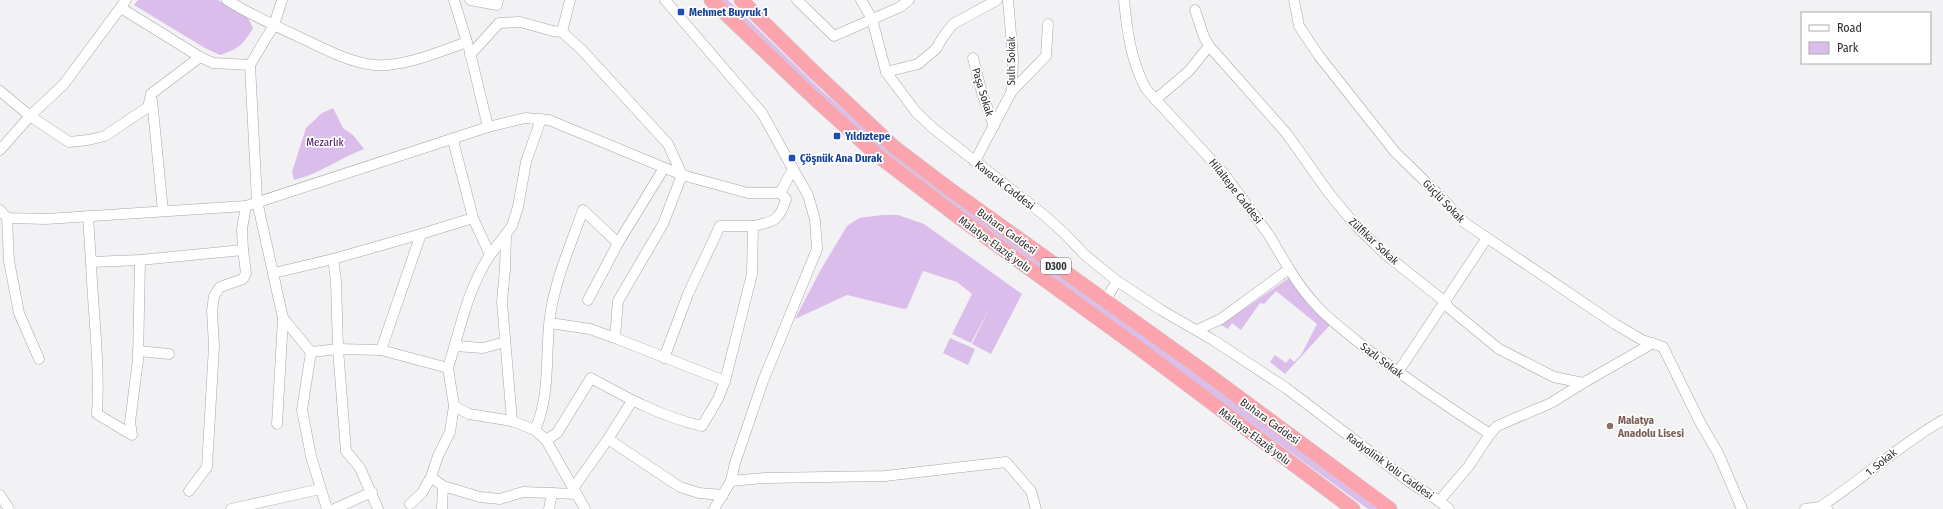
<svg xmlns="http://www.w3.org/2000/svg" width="1943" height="509" font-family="'Fira Sans Condensed',sans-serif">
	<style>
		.green { fill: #dbbdec }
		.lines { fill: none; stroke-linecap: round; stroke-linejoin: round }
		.minor-casing { stroke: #a7a5a8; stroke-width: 11 }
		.highway-casing { stroke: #cdcdcd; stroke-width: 15 }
		.minor { stroke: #fff; stroke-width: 10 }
		.highway { stroke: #fca4ae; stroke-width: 14 }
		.transit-dot { fill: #1a4fb4; stroke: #fff; stroke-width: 1.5 }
		.education-dot { fill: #8d6e63; stroke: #fff; stroke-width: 1.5 }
		.labels { text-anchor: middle; stroke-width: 3.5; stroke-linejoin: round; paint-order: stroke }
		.shield { fill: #fff; stroke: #6d6c6d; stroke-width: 1 }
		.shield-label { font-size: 10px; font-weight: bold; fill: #2e2d2e }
		.transit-label { font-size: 11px; font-weight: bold; fill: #164399; stroke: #fff; text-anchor: start }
		.street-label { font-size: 11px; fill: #2e2d2e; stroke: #fff }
		.park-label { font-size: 11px; fill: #4a0664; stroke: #fff }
		.education-label { font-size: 11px; font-weight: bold; fill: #785e54; stroke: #fff; text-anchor: start }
	</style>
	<rect width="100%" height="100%" fill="#f2f1f3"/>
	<g class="green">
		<path d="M138 0H218L248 18 253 28C243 45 238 49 220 55L205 48 134 5Z"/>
		<path d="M721 0H728L823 92 906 164 1328 470 1378 509H1368L962 212 860 133Z"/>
		<path d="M333 108 343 128 353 135 364 149C340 158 319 174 294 180L292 172 306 128 322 113Z"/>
		<path d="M882 215H898L924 224 1022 294 991 354 972 344 990 307 971 343 952 334 972 294 957 282 923 271 907 308 904 309 847 295 795 319 820 271 847 226 859 218Z"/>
		<path d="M1289 278 1308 305 1330 325 1285 374 1270 362 1275 355 1286 363 1290 358 1294 362 1301 355 1317 324 1276 291 1264 304 1260 303 1241 330 1232 323 1228 329 1221 325Z"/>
		<path d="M950 338 975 349 968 365 943 353Z"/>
	</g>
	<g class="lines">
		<g class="minor-casing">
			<g id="minor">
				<path d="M227 0C249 14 273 25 297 36 321 47 347 62 374 65 401 68 442 51 467 42L454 0"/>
				<path d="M470 0 497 5 498 0"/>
				<path d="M797 0 834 36 900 7 909 0"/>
				<path d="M861 0 872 19 886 72 916 112 934 129 1044 215 1064 233 1085 255 1117 281 1161 310 1213 340 1286 388 1411 483 1439 501 1468 467 1490 434 1497 426 1551 403 1583 383 1653 343"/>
				<path d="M1124 0C1127 31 1131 61 1146 89L1225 175 1269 235 1289 269 1221 319 1197 330"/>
				<path d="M1294 0 1299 26 1319 56 1395 152 1440 196 1465 223 1615 324 1642 340 1663 347 1701 424 1718 453 1742 509"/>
				<path d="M121 8 200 57"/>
				<path d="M1195 10 1204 37 1209 46"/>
				<path d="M469 48 488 127"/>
				<path d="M470 55 499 23 520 22 553 31 562 32"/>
				<path d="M973 58 982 93 994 126"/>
				<path d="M886 72 918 64 936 49 943 37 953 24 997 0"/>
				<path d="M0 91 30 116 69 142 88 140 105 136 148 107 151 94 200 57 213 63 250 65"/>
				<path d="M1012 91 1046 56 1048 24"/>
				<path d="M152 100 163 211"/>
				<path d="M1155 100 1189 71 1209 46 1287 134 1328 192 1356 226 1385 254 1444 301 1449 308 1499 349 1554 377 1583 383"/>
				<path d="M0 150 30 116 64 84 126 0"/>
				<path d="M975 161 1012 91 1013 57 1008 0"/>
				<path d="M793 169 808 195 815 220 817 249 763 381 735 463 731 481 765 478 885 476 1006 462 1031 491 1036 509"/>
				<path d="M0 210 7 218 46 219 246 206 488 127 525 118 549 120 682 175 748 193H780L793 169 762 113 665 0"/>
				<path d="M88 216 91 262 140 260 243 250 242 229 246 206"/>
				<path d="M7 218 9 261 19 313 39 359"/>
				<path d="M473 218 490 255 512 226 518 207 526 162 541 119"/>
				<path d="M506 235 505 269 502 302 512 421"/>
				<path d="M333 259 421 234"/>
				<path d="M91 262C93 313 100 363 97 414L132 435 130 422 138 360 140 260"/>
				<path d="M1289 269C1313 308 1333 322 1367 349 1407 379 1448 407 1490 434"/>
				<path d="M274 273 333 259 336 280 338 349 346 451 360 468 378 509"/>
				<path d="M588 300 618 243"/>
				<path d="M1105 301 1117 281"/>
				<path d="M283 318 311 352 338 349 381 350 448 368 454 406 469 414 512 421 535 430 546 440 585 509"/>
				<path d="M550 323 590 329 615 338 618 301 663 224 682 175 668 144 581 49 562 32 570 0"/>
				<path d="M455 346 483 348 505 342"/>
				<path d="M381 350 421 234 473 218 453 140"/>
				<path d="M138 351 169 354"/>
				<path d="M311 352 302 410 311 456 327 509"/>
				<path d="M664 358 688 294 720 226H753"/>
				<path d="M448 368C460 330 467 290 490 255"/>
				<path d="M1398 372 1487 238"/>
				<path d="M725 381 752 274 753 226C774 222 780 220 786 199L780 193"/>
				<path d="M277 424 283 318 257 201 250 65 274 25 282 0"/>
				<path d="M535 430C551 394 545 354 550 316 555 280 571 244 583 210L618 243 664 168"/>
				<path d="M608 439 680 487 699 493 723 495"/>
				<path d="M546 440 557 433 591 378C627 398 662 417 702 426L718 399 725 381 615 338"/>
				<path d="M443 486 480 497 500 499 523 492 577 494"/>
				<path d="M574 487 608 439 632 401"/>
				<path d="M189 491 207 467 214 346 212 311 214 296 220 287 243 279 246 273 243 250"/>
				<path d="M0 495 9 509"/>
				<path d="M1439 501 1449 509"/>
				<path d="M410 504 422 493 431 477"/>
				<path d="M1820 507C1863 479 1899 445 1943 420"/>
				<path d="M231 509 320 489"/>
				<path d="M334 509 372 492"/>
				<path d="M442 509 443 486 431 477 438 456 450 432 454 406"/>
				<path d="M549 509 552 493"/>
				<path d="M714 509 731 481"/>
				<path d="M1805 509 1820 507 1827 508"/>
			</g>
		</g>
		<g class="highway-casing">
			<g id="highway">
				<path d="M711 0 815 99 877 155 961 219 1136 346 1353 509"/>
				<path d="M741 0 813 71 894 147 948 188 1198 367 1390 509"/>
			</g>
		</g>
		<use href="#minor" class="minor"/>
		<use href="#highway" class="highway"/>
	</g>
	<g class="transit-dot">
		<rect x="677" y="8" width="8" height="8" rx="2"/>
		<rect x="833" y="132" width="8" height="8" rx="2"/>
		<rect x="788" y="154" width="8" height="8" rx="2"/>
	</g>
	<circle class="education-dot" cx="1610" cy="426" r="4"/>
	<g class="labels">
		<rect class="shield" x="1041" y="258" width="30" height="16" rx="3"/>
		<g class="shield-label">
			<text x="1056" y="270">D300</text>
		</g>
		<g class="transit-label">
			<text x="689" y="16">Mehmet Buyruk 1</text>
			<text x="845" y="140">Yıldıztepe</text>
			<text x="800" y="162">Çöşnük Ana Durak</text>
		</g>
		<g class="street-label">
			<text transform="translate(1011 61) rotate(-90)" y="4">Sulh Sokak</text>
			<text transform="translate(983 92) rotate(73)" y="4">Paşa Sokak</text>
			<text transform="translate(1005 185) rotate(38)" y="4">Kavacık Caddesi</text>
			<text transform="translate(1236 191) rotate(52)" y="4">Hilaltepe Caddesi</text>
			<text transform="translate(1444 201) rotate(46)" y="4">Güçlü Sokak</text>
			<text transform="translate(1007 231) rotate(36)" y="4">Buhara Caddesi</text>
			<text transform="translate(1374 241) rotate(43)" y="4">Zülfikar Sokak</text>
			<text transform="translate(995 244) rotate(36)" y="4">Malatya-Elazığ yolu</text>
			<text transform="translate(1382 360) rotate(37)" y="4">Sazlı Sokak</text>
			<text transform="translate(1270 421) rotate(36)" y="4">Buhara Caddesi</text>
			<text transform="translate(1255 436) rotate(37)" y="4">Malatya-Elazığ yolu</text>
			<text transform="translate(1881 462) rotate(-39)" y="4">1. Sokak</text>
			<text transform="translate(1390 466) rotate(36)" y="4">Radyolink Yolu Caddesi</text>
		</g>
		<g class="park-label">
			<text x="325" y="146">Mezarlık</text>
		</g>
		<g class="education-label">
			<text x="1618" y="424">Malatya<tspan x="1618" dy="13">Anadolu Lisesi</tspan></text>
		</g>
	</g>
	<rect x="1801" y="12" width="130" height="52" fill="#ffffff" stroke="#ababab"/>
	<rect x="1809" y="25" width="20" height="6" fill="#ffffff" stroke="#ababab"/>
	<text x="1837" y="32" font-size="12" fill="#2e2d2e">Road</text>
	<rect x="1809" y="42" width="20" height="12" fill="#dbbdec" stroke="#ababab"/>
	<text x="1837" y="52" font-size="12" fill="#2e2d2e">Park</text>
</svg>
